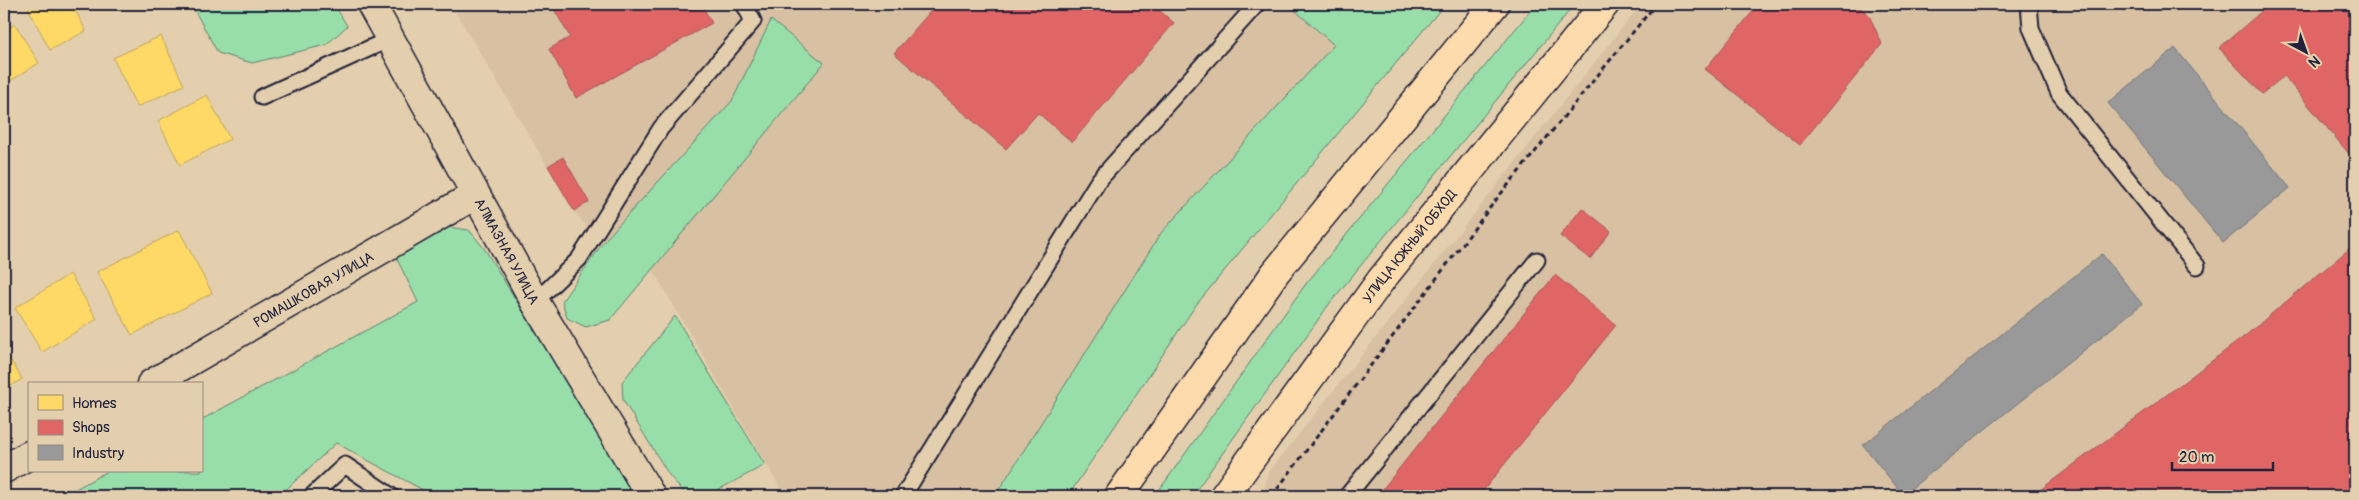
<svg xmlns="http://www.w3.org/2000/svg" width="2359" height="500" font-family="Pangolin,sans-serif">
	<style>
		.built { fill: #d8c0a2 }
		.green { fill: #98deaa; stroke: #5d8072 }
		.homes { fill: #ffd966; stroke: #bda259 }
		.shops { fill: #e06666; stroke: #a75259 }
		.industry { fill: #999; stroke: #75757d }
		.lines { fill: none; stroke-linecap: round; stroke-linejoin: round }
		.service-casing { stroke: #22223b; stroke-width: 19 }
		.minor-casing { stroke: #22223b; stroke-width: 31 }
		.primary-casing { stroke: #22223b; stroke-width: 31 }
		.path { stroke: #22223b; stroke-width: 3; stroke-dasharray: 5 4; stroke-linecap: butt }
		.service { stroke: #e3cfad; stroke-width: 15 }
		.minor { stroke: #e3cfad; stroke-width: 28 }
		.primary { stroke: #fedbac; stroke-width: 28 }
		.labels { text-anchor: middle; stroke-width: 5; stroke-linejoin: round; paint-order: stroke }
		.street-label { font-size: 14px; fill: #22223b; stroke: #e3cfad }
	</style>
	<rect width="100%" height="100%" fill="#e3cfad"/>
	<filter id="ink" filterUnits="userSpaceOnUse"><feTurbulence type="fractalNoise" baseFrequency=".02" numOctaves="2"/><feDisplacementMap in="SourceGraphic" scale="10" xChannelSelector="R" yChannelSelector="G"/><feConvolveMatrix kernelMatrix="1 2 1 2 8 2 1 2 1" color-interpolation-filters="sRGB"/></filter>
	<g filter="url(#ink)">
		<g class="built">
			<path d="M451 4H1288L1335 45 1161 233 995 496H785L650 265 587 227 574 211Z"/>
			<path d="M1641 4H2355V496H1266L1265 488 1268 473Z"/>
		</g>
		<g class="green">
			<path d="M191 4H334L347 26 326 45 252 63 218 53Z"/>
			<path d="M1288 4H1445L1196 305 1068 496H995L1161 233 1334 45Z"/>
			<path d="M1536 4H1575L1330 303 1192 496H1155L1305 285Z"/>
			<path d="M771 20 824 63 610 320 586 327 567 318 562 301 605 240 732 101Z"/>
			<path d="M447 227 469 230 484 248 636 496H434L336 443 279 496H63L108 471H201V420L418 302 395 255Z"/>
			<path d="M675 316 765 465 710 494 684 493 669 475 623 400 622 382Z"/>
		</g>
		<g class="homes">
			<path d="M36 4H72L86 31 50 50 28 8Z"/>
			<path d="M15 24 39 63 7 83 4 78V32Z"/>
			<path d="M161 36 184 85 137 107 113 58Z"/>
			<path d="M207 95 230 139 180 165 158 121Z"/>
			<path d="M179 230 212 293 132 335 97 272Z"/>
			<path d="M70 274 97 319 42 352 15 308Z"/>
			<path d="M4 349 22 379 4 390Z"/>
			<path d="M4 420 9 429 4 432Z"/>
		</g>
		<g class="shops">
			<path d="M551 4H701L712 23 576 98 549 49 570 37Z"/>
			<path d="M937 4H1152L1174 23 1072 142 1038 113 1006 149 894 53Z"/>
			<path d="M1759 4H1855L1869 15 1882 44 1800 145 1705 69Z"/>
			<path d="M2270 4H2355V161L2284 76 2262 94 2219 48Z"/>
			<path d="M563 157 589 202 574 211 548 166Z"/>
			<path d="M1582 208 1611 231 1590 259 1560 236Z"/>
			<path d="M2355 244V496H2032L2245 336Z"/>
			<path d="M1555 275 1616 325 1479 496H1377Z"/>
		</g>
		<g class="industry">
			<path d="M2175 48 2290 188 2223 243 2108 103Z"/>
			<path d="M2102 254 2142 304 1903 495 1863 445Z"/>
		</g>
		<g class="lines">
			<g class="service-casing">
				<g id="service">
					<path d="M2029 4 2031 28 2059 93 2197 266"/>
					<path d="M262 97 390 39"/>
					<path d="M535 302 579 259 661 128 753 21 744 4"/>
					<path d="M312 496 345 465 391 496"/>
					<path d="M903 496 1099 180 1257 4"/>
					<path d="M1347 496 1537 260"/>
				</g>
			</g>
			<g class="minor-casing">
				<g id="minor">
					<path id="s1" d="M371 4 535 302 651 496"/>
					<path id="s2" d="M151 384 475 195"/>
					<path d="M4 469 29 455"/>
				</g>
			</g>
			<g class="primary-casing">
				<g id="primary">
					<path d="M1119 496 1275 273 1495 4"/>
					<path id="s3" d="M1224 496 1381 280 1605 4"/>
				</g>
			</g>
			<path class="path" d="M1272 496 1495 201 1656 4"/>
			<use href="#service" class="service"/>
			<use href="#minor" class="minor"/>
			<use href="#primary" class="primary"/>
		</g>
	</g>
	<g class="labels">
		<g class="street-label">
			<text dy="5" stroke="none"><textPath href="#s3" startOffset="311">УЛИЦА ЮЖНЫЙ ОБХОД</textPath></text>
			<text dy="5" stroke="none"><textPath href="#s1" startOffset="282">АЛМАЗНАЯ УЛИЦА</textPath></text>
			<text dy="5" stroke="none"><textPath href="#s2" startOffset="188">РОМАШКОВАЯ УЛИЦА</textPath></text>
		</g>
	</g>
	<rect width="2359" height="500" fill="none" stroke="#e3cfad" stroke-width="20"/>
	<rect x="10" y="10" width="2339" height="480" fill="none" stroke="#22223b" stroke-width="2" filter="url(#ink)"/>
	<rect x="28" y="382" width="175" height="90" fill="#e3cfad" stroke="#968a7f"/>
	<rect x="38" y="395" width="25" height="15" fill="#ffd966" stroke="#968a7f"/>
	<text x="72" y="408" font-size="15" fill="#22223b">Homes</text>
	<rect x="38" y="420" width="25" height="15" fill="#e06666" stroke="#968a7f"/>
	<text x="72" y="432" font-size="15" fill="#22223b">Shops</text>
	<rect x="38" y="445" width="25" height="15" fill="#999999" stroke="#968a7f"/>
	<text x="72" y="458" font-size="15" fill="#22223b">Industry</text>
	<g transform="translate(2306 52) rotate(139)" stroke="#e3cfad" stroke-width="4" paint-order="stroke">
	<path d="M0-4L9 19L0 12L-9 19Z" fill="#22223b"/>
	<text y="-8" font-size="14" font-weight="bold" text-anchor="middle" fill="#22223b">N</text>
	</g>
	<path d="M2172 462v8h101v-8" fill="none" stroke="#22223b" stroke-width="2.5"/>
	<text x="2179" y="462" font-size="15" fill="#22223b" stroke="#e3cfad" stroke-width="4" paint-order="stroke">20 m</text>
</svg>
